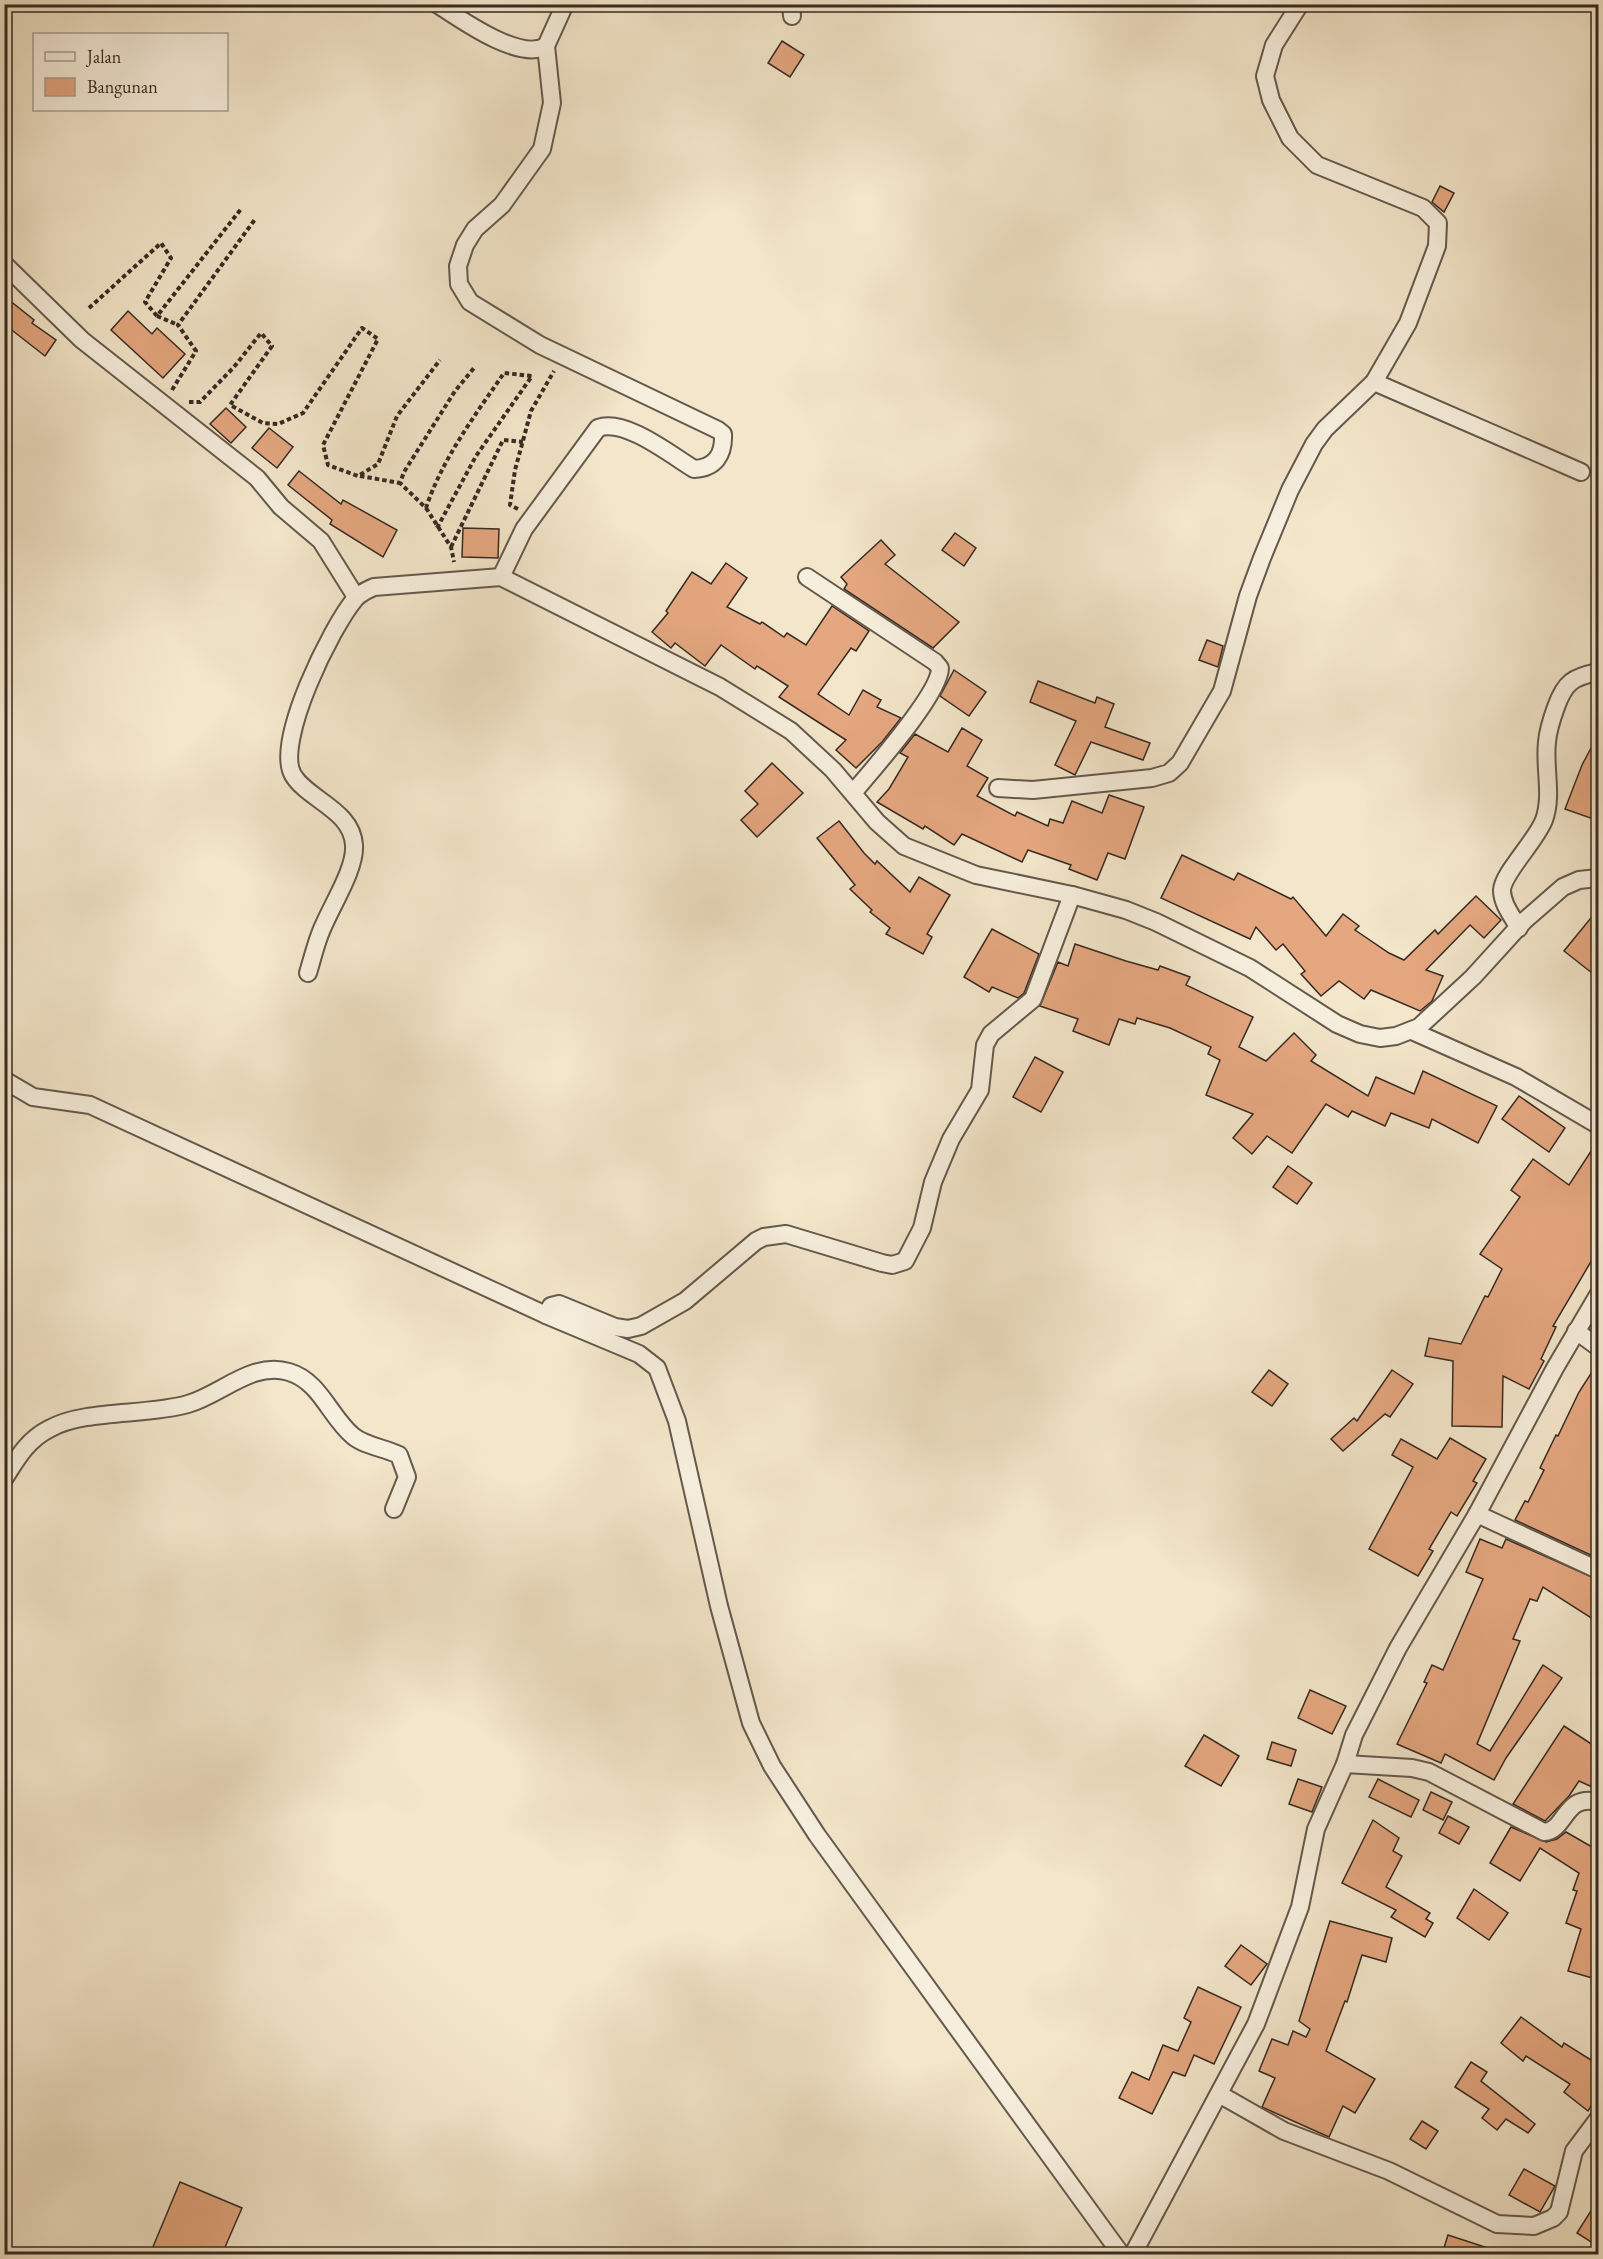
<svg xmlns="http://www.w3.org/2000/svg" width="1603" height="2259" font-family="'EB Garamond',serif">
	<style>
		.building { fill: #e5a780; stroke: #362a23; stroke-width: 1.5 }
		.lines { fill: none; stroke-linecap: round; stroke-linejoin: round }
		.minor-casing { stroke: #65594d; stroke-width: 20 }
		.path { stroke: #362a23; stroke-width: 4; stroke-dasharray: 4.5 3; stroke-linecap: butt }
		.minor { stroke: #f7efdd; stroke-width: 16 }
	</style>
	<rect width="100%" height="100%" fill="#f3e6ca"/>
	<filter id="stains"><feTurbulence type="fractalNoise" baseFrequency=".00333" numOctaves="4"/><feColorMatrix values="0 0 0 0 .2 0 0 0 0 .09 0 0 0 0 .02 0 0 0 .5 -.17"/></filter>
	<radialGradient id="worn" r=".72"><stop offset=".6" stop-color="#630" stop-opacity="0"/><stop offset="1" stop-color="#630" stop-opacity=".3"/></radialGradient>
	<g class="building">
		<path d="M782 41 804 55 790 77 768 63Z"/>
		<path d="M1440 186 1454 193 1444 212 1432 202Z"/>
		<path d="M4 296 34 320 32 323 56 340 45 356 4 324Z"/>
		<path d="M128 311 152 334 157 328 185 354 163 378 111 330Z"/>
		<path d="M226 408 246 427 231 443 210 424Z"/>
		<path d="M269 428 293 447 277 468 252 448Z"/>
		<path d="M299 471 341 504 343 500 397 530 383 557 330 524 332 520 288 485Z"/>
		<path d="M463 528 499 529 498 558 462 557Z"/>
		<path d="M955 533 976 548 964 566 942 550Z"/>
		<path d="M881 540 895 555 885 564 959 622 933 648 844 589 847 584 841 577Z"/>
		<path d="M726 563 747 578 727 607 760 624 762 622 784 637 787 633 806 645 832 606 869 631 856 651 851 648 818 694 849 715 863 690 881 700 877 707 901 718 882 742 856 768 836 750 846 740 779 697 788 686 757 666 755 669 721 645 705 666 675 643 671 648 652 632 668 613 666 611 692 572 711 584Z"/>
		<path d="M1207 640 1223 646 1218 667 1199 660Z"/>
		<path d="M954 670 986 692 969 716 940 696Z"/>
		<path d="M1038 681 1095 703 1097 697 1114 704 1105 727 1150 743 1143 760 1091 742 1075 775 1055 765 1076 721 1030 702Z"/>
		<path d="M962 728 982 740 967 766 988 778 977 796 1015 816 1017 812 1048 826 1050 819 1063 823 1072 801 1102 813 1109 795 1144 807 1125 859 1108 853 1097 880 1069 869 1071 865 1028 850 1022 862 962 834 954 845 925 826 923 829 877 802 889 789 908 757 900 753 915 734 948 752Z"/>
		<path d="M1599 733V821L1565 809 1582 765Z"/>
		<path d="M772 763 803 793 757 837 741 820 758 804 745 791Z"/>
		<path d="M839 821 864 853 875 864 877 861 910 892 919 877 950 895 927 934 932 937 923 954 886 934 890 928 870 912 872 910 850 889 855 885 817 838Z"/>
		<path d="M1182 855 1234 880 1238 873 1291 899 1293 897 1326 936 1343 914 1359 926 1355 930 1389 953 1404 960 1435 930 1438 934 1476 896 1501 920 1484 938 1470 925 1426 970 1443 976 1432 1001 1420 1011 1371 990 1364 999 1339 981 1321 996 1301 974 1305 971 1283 944 1276 950 1256 927 1250 939 1161 898Z"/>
		<path d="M1599 908V964L1592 973 1564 951Z"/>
		<path d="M992 929 1039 954 1024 993 1018 998 992 987 989 992 964 977Z"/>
		<path d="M1075 944 1126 961 1158 970 1160 966 1190 977 1186 985 1253 1017 1239 1047 1266 1061 1294 1033 1316 1055 1311 1061 1368 1096 1376 1077 1414 1094 1423 1071 1497 1106 1478 1143 1432 1119 1429 1128 1391 1113 1385 1126 1352 1111 1348 1117 1326 1104 1292 1153 1267 1136 1252 1154 1233 1138 1253 1114 1206 1095 1220 1060 1208 1054 1211 1047 1170 1028 1137 1018 1135 1024 1119 1019 1109 1045 1073 1031 1078 1019 1040 1006 1058 962 1068 966Z"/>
		<path d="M1035 1057 1063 1072 1041 1112 1013 1097Z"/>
		<path d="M1519 1096 1565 1128 1549 1152 1502 1119Z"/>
		<path d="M1599 1139V1248L1553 1326 1556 1327 1541 1359 1544 1361 1529 1389 1503 1376 1502 1427 1452 1426 1453 1361 1425 1356 1429 1338 1461 1344 1485 1296 1488 1297 1502 1269 1480 1254 1520 1197 1511 1190 1533 1159 1569 1185Z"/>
		<path d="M1288 1166 1312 1183 1297 1204 1273 1187Z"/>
		<path d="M1599 1361V1552L1595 1557 1515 1520 1525 1501 1528 1502 1544 1470 1540 1468 1556 1435 1558 1436 1579 1392Z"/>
		<path d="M1269 1370 1288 1384 1272 1406 1252 1392Z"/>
		<path d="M1392 1370 1413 1384 1390 1417 1385 1414 1343 1451 1331 1439 1354 1418 1357 1421Z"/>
		<path d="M1450 1438 1486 1459 1473 1481 1477 1483 1457 1516 1451 1512 1429 1549 1433 1551 1418 1576 1369 1549 1413 1467 1392 1455 1401 1439 1437 1459Z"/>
		<path d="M1480 1539 1502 1548 1506 1539 1599 1580V1623L1543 1587 1537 1601 1530 1599 1513 1639 1520 1641 1477 1744 1490 1751 1543 1665 1562 1678 1506 1758 1494 1780 1445 1754 1441 1763 1397 1744 1427 1683 1424 1682 1432 1665 1443 1670 1483 1579 1466 1572Z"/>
		<path d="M1310 1690 1346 1706 1332 1734 1298 1718Z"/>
		<path d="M1564 1726 1599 1749V1790L1579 1781 1569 1796 1545 1821 1513 1804Z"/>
		<path d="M1204 1735 1239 1756 1221 1786 1185 1766Z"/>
		<path d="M1272 1742 1296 1750 1291 1766 1267 1759Z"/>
		<path d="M1298 1779 1322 1787 1312 1812 1289 1804Z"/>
		<path d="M1378 1779 1419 1800 1411 1817 1369 1797Z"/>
		<path d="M1431 1792 1452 1802 1443 1820 1423 1810Z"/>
		<path d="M1448 1816 1469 1827 1459 1844 1439 1833Z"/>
		<path d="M1373 1820 1399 1838 1393 1851 1402 1856 1386 1887 1430 1913 1426 1919 1433 1923 1425 1937 1391 1917 1396 1910 1342 1883Z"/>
		<path d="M1511 1827 1546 1842 1557 1839 1566 1832 1599 1851V1980L1568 1971 1581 1929 1566 1923 1577 1891 1573 1890 1579 1873 1540 1848 1520 1881 1490 1863Z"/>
		<path d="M1474 1889 1508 1913 1489 1940 1457 1918Z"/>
		<path d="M1330 1921 1392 1938 1386 1962 1362 1955 1347 2002 1345 2001 1326 2051 1375 2079 1355 2113 1343 2106 1329 2137 1262 2107 1275 2078 1259 2071 1272 2039 1288 2045 1293 2031 1306 2037 1310 2029 1299 2021Z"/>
		<path d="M1241 1945 1267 1964 1251 1985 1225 1966Z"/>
		<path d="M1198 1987 1241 2007 1214 2064 1194 2055 1185 2076 1173 2072 1152 2114 1119 2098 1132 2072 1149 2080 1163 2045 1178 2051 1191 2022 1184 2018Z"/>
		<path d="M1521 2017 1562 2047 1564 2043 1599 2065V2094L1588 2111 1564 2092 1570 2084 1526 2056 1523 2061 1501 2043Z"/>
		<path d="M1471 2062 1487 2072 1481 2081 1535 2124 1528 2133 1506 2119 1497 2130 1482 2118 1489 2109 1455 2087Z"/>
		<path d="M1422 2121 1438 2131 1426 2149 1410 2139Z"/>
		<path d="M1524 2169 1555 2186 1540 2212 1509 2195Z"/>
		<path d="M180 2182 242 2208 222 2254H150Z"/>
		<path d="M1599 2198V2247L1577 2233Z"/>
		<path d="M1448 2235 1497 2251 1496 2254H1442Z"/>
	</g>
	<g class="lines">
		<g class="minor-casing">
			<g id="minor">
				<path d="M437 4C460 19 520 62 546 46L565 4"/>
				<path d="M791 4 792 16"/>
				<path d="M4 264 82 340 257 478 281 507 321 541 356 597"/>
				<path d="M1374 382 1581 472"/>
				<path d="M501 577 524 529 598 428C625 418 671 455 694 469 715 468 724 455 723 434L718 430 540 345 470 302 459 284 458 266 465 245 475 229 502 205 542 149 552 103 546 46"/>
				<path d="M807 577 935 662 940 668C940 694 872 770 853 793"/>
				<path d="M998 788 1033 790 1152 778 1169 773 1180 763 1222 691 1248 596 1262 558 1290 490 1314 444 1325 429 1374 382 1408 323 1437 246 1438 223 1423 208 1317 165 1290 138 1271 100 1265 76 1274 45 1300 4"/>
				<path d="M1519 928C1512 916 1502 904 1502 890 1503 873 1536 841 1544 820 1553 795 1544 768 1547 742 1548 730 1552 718 1556 707 1565 682 1573 677 1598 672"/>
				<path d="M308 973C312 960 315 947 320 934 329 909 356 870 354 845 352 810 308 800 293 775 274 742 332 626 355 599 360 593 367 590 374 587L501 577 720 687 791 731 833 770 877 822 904 846 976 875 1072 895 1126 910 1156 922 1250 968 1337 1024 1360 1034 1380 1038 1396 1036 1419 1027 1473 977 1524 921 1563 887 1579 880 1598 878"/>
				<path d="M1412 1031 1516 1077 1598 1125"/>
				<path d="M4 1080 33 1097 90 1105 546 1315 639 1354 657 1368 677 1421 719 1606 751 1723 772 1766 817 1835 1121 2254"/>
				<path d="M546 1315 551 1306 559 1304 615 1327 628 1329 641 1326 685 1301 756 1241 764 1237 786 1234 882 1263 892 1265 905 1261 922 1228 933 1182 951 1139 980 1090 985 1045 991 1034 1033 999 1072 895"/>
				<path d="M1576 1331 1598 1347"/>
				<path d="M4 1479C17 1459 27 1440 49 1429 84 1409 147 1416 188 1404 222 1394 252 1361 289 1372 320 1381 330 1417 353 1436 365 1446 385 1448 399 1455L407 1477 394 1509"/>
				<path d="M1477 1514 1598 1570"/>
				<path d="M1345 1764 1412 1768 1429 1772 1544 1832C1566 1831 1564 1793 1598 1802"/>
				<path d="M1219 2094 1284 2131 1389 2171 1497 2224 1534 2226 1553 2218 1559 2212 1574 2151 1598 2119"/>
				<path d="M1133 2254 1256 2024 1300 1907 1316 1829 1345 1764 1354 1735 1398 1648 1477 1514 1555 1368 1598 1295"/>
			</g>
		</g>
		<g class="path">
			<path d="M89 308 161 243 171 258 145 302 157 316 241 209"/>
			<path d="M157 316 178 325"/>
			<path d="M172 390 196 351 178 325 256 218"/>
			<path d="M189 402H200L234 367 261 333 272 346 230 405 263 423 278 424 303 413 362 328 378 339 323 445 328 465 358 476 378 464 397 416 440 360"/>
			<path d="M360 476 400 483"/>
			<path d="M426 508 451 547 454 562"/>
			<path d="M518 509 510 505 515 470 531 411 554 371"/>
			<path d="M437 528 476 456 532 376 504 373C476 414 442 459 426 508L400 483 404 472 455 391 474 368"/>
			<path d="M451 547 503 440 523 442"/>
		</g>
		<use href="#minor" class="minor"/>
	</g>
	<rect width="1603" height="2259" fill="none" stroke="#f3e6ca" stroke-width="24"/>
	<rect x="6" y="6" width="1591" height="2247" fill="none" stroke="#362a23" stroke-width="3"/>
	<rect x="12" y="12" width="1579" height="2235" fill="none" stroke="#362a23" stroke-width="1.5"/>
	<rect x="33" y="33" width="195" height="78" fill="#f7efdd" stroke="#aaa093" stroke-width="1.5"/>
	<rect x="45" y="52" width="30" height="9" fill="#f7efdd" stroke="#aaa093" stroke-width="1.5"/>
	<text x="87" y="63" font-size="18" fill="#362a23">Jalan</text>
	<rect x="45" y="78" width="30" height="18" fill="#e5a780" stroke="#aaa093" stroke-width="1.5"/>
	<text x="87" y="93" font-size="18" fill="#362a23">Bangunan</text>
	<rect width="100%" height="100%" filter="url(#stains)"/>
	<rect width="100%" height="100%" fill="url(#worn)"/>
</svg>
